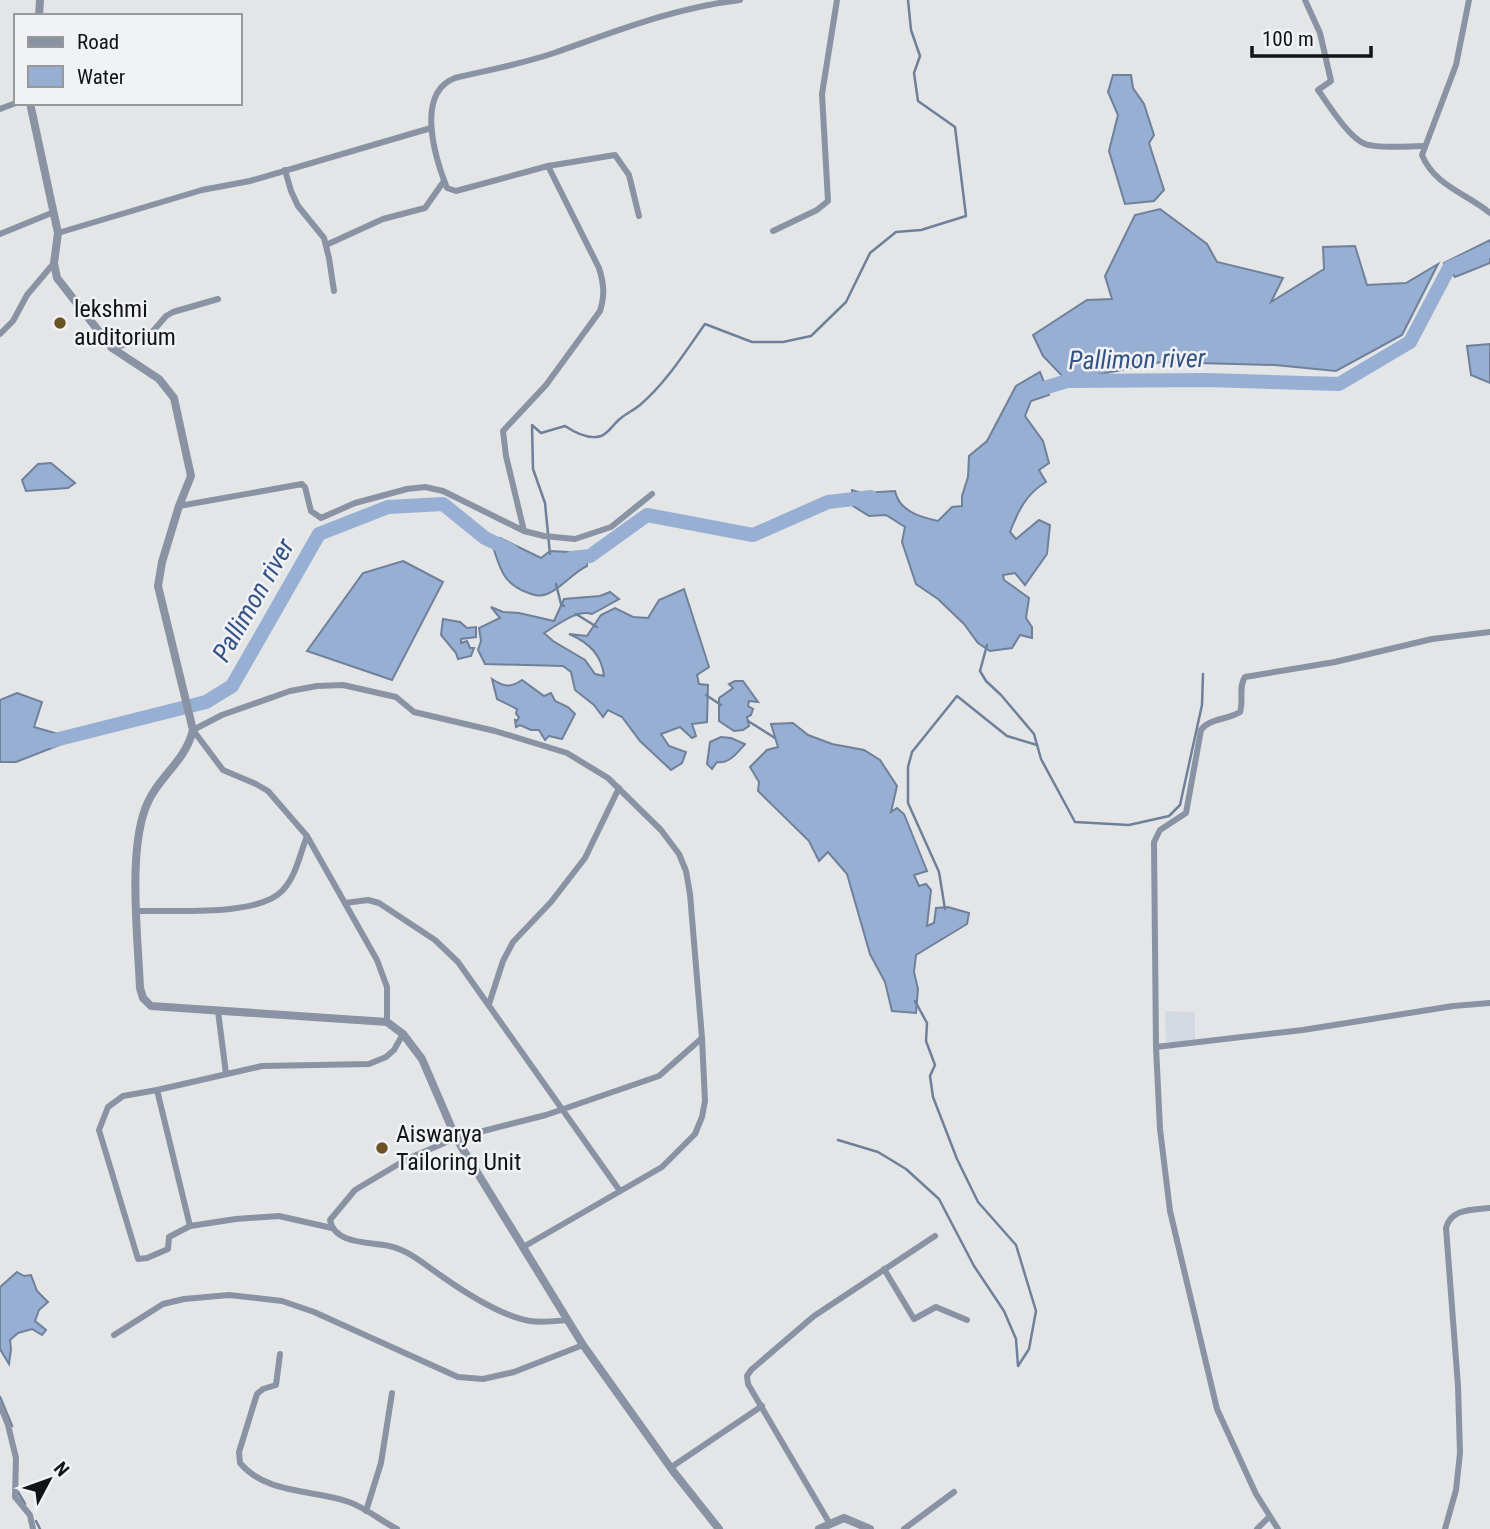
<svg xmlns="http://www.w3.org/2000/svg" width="1490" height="1529" font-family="'Roboto Condensed',sans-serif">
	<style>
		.built { fill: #d4dae3 }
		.water { fill: #97afd3; stroke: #6f809a; stroke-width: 2 }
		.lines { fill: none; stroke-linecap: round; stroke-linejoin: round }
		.stream { stroke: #6f809a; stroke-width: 2.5 }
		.river { stroke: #97afd3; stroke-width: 14 }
		.minor { stroke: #8993a3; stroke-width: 6 }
		.tertiary { stroke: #8993a3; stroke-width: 8 }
		.poi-dot { fill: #6c5324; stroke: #f0f2f5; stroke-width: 2.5 }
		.labels { text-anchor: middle; stroke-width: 5; stroke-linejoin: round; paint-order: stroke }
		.poi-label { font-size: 24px; fill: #121314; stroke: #f0f2f5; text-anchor: start }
		.water-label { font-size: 26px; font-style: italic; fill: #345384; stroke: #f0f2f5 }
	</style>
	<rect width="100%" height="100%" fill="#e3e5e7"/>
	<path class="built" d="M1165 1011 1195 1012V1041L1166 1042Z"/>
	<g class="water">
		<path d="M1113 75H1131L1133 88 1144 104 1154 135 1149 143 1164 190 1154 201 1125 204 1109 151 1118 115 1108 92Z"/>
		<path d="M1160 209 1207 244 1217 262 1283 278 1271 302 1324 269 1323 247 1355 246 1367 285 1406 283 1438 264 1402 335 1336 371 1275 365 1161 362 1067 381 1043 356 1033 335 1087 300 1112 299 1105 276 1135 215Z"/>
		<path d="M1490 240V263L1455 277 1444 263Z"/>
		<path d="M1490 344V383L1471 375 1467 346Z"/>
		<path d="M1040 372 1049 395 1031 401 1025 416 1043 441 1049 463 1039 470 1046 482C1026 494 1018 511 1010 532L1016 539 1039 520 1050 525 1047 554 1025 585 1015 573 1003 575 1004 580 1029 598 1026 618 1032 627V638L1020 635 1012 648 990 651 978 643 964 624 938 599 916 584 902 542 905 527 886 515 869 516 853 506 852 490 862 493 895 491C899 511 920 517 938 521L952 507 962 506V496L968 477 969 456 987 441 1016 386Z"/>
		<path d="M51 463 75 483 68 488 26 491 22 480 38 464Z"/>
		<path d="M500 538 541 558 550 551 587 553V566C572 573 561 589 547 594 539 597 533 595 526 592 504 583 501 571 494 550Z"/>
		<path d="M403 561 443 582 392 680 307 651 363 573Z"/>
		<path d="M684 589 709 667 697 675 699 684 708 685 707 722 692 724 696 736 692 738 680 727 661 734 669 746 686 752 682 763 671 770 640 741 622 717 608 710 603 717 594 705 575 690 571 672 563 666 485 664 478 650 481 641 479 628 500 618 491 607 503 612 519 613 554 621 564 599 600 596 610 592 619 599 592 614C576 609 558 625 544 633L553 641 585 660 595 674 604 676C602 654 588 642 569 634L587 636 601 615 615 608 633 617 648 618 659 600Z"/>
		<path d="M443 619 460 622 467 628 476 627V637L461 639V643L467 641 470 648H474L471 656 458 659 456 653 441 635Z"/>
		<path d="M492 679C504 687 510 688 522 680L544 696 551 693 555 701 568 707 575 714 562 739 549 736 545 740 539 730H531L520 725 516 727 515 720 517 721 519 717 516 714 517 709 497 699Z"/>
		<path d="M735 681H743L758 702 749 701 748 706 753 709 751 715 747 717 749 726 743 730 734 731 719 721V698L733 688 729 684Z"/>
		<path d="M17 693 42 702 34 727 75 739 16 762H0V700Z"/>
		<path d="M793 723 808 735 832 744 864 750 880 760 897 786 891 812 897 808 904 814 927 871 914 875 919 886 926 884 931 890 927 926 934 923 936 908 948 907 969 913 967 924 916 955 914 972 918 989 916 1013 892 1011 885 982 870 954 847 874 828 852 819 861 809 841 758 791 759 782 750 767 767 750 778 747 771 724Z"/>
		<path d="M721 737 731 738 745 744C737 753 729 764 717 762L712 769 707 764 710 742Z"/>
		<path d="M17 1272 24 1276 31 1275 37 1291 48 1302 39 1310 35 1321 46 1330 42 1335 32 1329 18 1333 10 1340 11 1349 9 1364 0 1349V1287Z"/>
	</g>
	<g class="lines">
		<g class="stream">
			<path d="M550 554 545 503 533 469 532 425 541 433 565 426C574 432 589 440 601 436 609 433 614 423 621 418 627 413 634 410 640 405 666 383 685 352 705 324L752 342H783L811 336 846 302 870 253 896 232 921 230 966 216 955 127 918 101 914 73 920 56 911 30 908 0"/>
			<path d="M556 584 561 604 564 606"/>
			<path d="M576 614 597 627"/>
			<path d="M987 645 980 671 986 681 1001 695 1034 734 1041 759 1075 822 1129 825 1169 816 1180 805 1202 705 1203 674"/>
			<path d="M706 695 721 705"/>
			<path d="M748 721 775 738"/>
			<path d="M945 909 939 872 908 803V767L912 752 957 696 1007 736 1037 745"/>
			<path d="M838 1140 878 1152 906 1169 939 1199 974 1266 1004 1311 1016 1339 1018 1366 1029 1349 1036 1311 1016 1245 978 1202 957 1159 933 1097 930 1076 935 1065 926 1041 927 1023 915 1001"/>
			<path d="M0 1397 12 1426"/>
			<path d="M18 1492 25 1504"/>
			<path d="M36 1521 40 1529"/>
		</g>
		<g class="river">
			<path d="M1028 393 1067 381 1207 380 1339 384 1410 342 1449 268 1490 250"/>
			<path d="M571 558 590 556 647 515 753 535 828 502 871 497"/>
			<path d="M51 741 206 702 232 686 319 534 388 507 443 504 485 538 512 551"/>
		</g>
		<g class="minor">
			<path d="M1305 0 1320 33 1331 81 1318 90C1329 105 1348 137 1365 144 1378 149 1409 146 1425 146"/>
			<path d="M1469 0 1456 65 1422 155C1434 185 1467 194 1490 213"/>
			<path d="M0 109 16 103"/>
			<path d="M285 170 291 191 298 206 324 238 329 258 334 291"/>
			<path d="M639 216 629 175 615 155 548 166 456 191 447 188C435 158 415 93 455 78 488 70 522 64 554 53 617 31 673 8 740 0"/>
			<path d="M773 231 817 210 828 201 822 94 837 0"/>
			<path d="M58 233 202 190 250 181 431 128"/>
			<path d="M0 234 54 212"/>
			<path d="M326 245 383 219 425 208 444 181"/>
			<path d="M0 334 13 321 27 295 54 263"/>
			<path d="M112 348 147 338 166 316 173 312 218 299"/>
			<path d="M179 506 302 484 305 487 311 511 321 518 355 503 407 489 425 487 443 491 524 531 544 536 575 539 611 527 652 494"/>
			<path d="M524 531 506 456 503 431 546 385 600 311C605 295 604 284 599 268L548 166"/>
			<path d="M345 903 368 900 379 903 435 940 458 962 620 1191"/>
			<path d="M137 911C173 910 259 917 283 890 296 876 300 854 307 836"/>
			<path d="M489 1004 503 961 513 942 551 902 585 858 619 788"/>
			<path d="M218 1011 226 1074"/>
			<path d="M387 1022V987L377 960 307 836 268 791 256 784 223 770 193 730 222 715 290 691 317 686 343 685 396 697 414 712 495 731 567 753 608 778 661 830 679 854 686 871 690 894 702 1038 705 1101 702 1117 695 1134 662 1167 525 1246"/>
			<path d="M1156 1047 1303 1030 1453 1006 1490 1003"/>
			<path d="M157 1090 190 1226"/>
			<path d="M332 1228 279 1216 236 1219 190 1226 169 1237 168 1249 147 1258 138 1259 99 1130 108 1107 123 1096 157 1090 262 1066 369 1064 386 1057 394 1050 403 1034"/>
			<path d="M884 1269 914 1319 936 1307 967 1320"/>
			<path d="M568 1320C556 1321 543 1323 530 1321 500 1316 464 1292 440 1275 421 1262 406 1248 384 1245 366 1242 334 1243 330 1220L355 1190 407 1159 456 1138 546 1115 659 1076 702 1038"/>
			<path d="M114 1335 163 1304 184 1299 229 1295 282 1301 314 1312 458 1377 483 1379 514 1372 583 1345"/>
			<path d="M280 1354 276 1385 263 1389 257 1394 239 1452 240 1463C267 1495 313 1489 349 1502 366 1508 381 1521 397 1529"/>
			<path d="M0 1405 8 1425 16 1458 15 1497 30 1515 33 1529"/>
			<path d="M670 1468 762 1406"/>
			<path d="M366 1511 381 1463 392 1393"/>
			<path d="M830 1524 748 1384 747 1376 751 1370 814 1316 935 1236"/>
			<path d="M904 1529 954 1492"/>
			<path d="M1257 1529 1269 1517"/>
			<path d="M1278 1529 1256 1494 1217 1409 1170 1211 1160 1129 1156 1047 1154 842 1160 830 1186 813 1201 730C1209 718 1228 720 1240 712 1244 700 1238 687 1245 677L1335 662 1432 639 1490 632"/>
			<path d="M1445 1529 1456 1490 1460 1453 1458 1386 1446 1228C1451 1208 1473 1210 1490 1208"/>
		</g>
		<g class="tertiary">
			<path d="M39 16 40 0"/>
			<path d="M30 103 58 233 54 263 57 278 112 348 159 379 174 398 191 476 179 506 162 562 158 586 193 730C185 762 160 775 148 802 127 846 138 938 140 988L143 998 151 1006 387 1022 403 1034 422 1059 456 1138 583 1345 673 1471 719 1529"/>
			<path d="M819 1529 844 1518 870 1529"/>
		</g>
	</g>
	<g class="poi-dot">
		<circle cx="60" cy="323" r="7"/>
		<circle cx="382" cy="1148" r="7"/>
	</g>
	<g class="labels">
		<g class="poi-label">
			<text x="74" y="317">lekshmi<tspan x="74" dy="28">auditorium</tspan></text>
			<text x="396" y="1142">Aiswarya<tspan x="396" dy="28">Tailoring Unit</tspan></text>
		</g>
		<g class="water-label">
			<text transform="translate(1137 359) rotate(-1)" y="9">Pallimon river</text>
			<text transform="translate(253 600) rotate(-60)" y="9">Pallimon river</text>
		</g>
	</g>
	<rect x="14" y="14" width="228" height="91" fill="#f0f2f5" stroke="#97999b" stroke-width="2"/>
	<rect x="28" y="37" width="35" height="10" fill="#8993a3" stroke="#97999b" stroke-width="2"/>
	<text x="77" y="49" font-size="21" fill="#121314">Road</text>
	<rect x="28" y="66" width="35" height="21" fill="#97afd3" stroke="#97999b" stroke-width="2"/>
	<text x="77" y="84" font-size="21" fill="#121314">Water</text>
	<g transform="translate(49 1480) rotate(49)" stroke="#f0f2f5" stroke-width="5" paint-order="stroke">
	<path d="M0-5L12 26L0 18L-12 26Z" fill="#121314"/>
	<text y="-10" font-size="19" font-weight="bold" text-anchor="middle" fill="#121314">N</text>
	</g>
	<path d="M1252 46v10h119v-10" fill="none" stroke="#121314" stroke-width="3.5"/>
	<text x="1262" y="46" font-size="21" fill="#121314" stroke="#f0f2f5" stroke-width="5" paint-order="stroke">100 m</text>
</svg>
